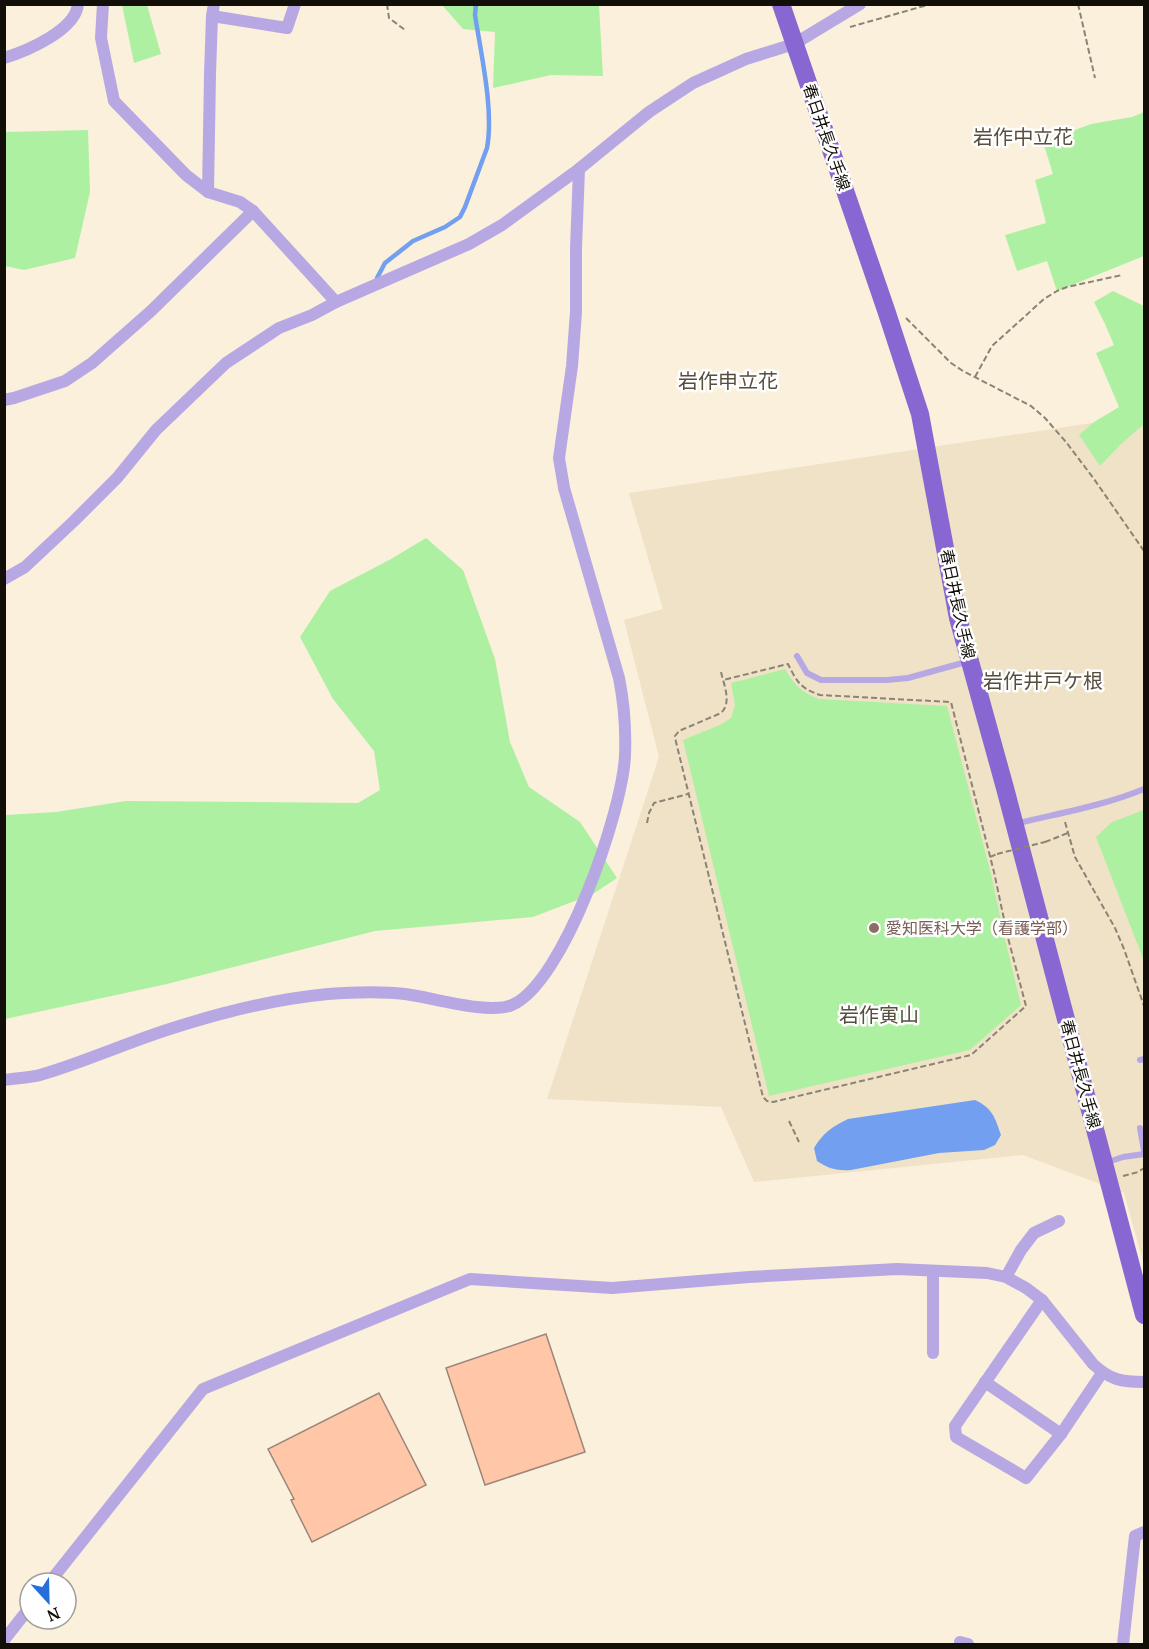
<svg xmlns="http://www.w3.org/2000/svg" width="1149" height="1649" font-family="'PT Serif','Noto Sans JP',serif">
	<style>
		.built { fill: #efe2c7 }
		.green { fill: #aef0a2 }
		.water { fill: #729ff0 }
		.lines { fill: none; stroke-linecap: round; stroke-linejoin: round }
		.stream { stroke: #729ff0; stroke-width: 4.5 }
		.building { fill: #ffc6a7; stroke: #9a867b; stroke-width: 1.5 }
		.path { stroke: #8a8475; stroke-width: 2; stroke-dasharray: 6 3; stroke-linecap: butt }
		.service { stroke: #b7a8e4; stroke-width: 6 }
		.minor { stroke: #b7a8e4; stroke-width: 12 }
		.primary { stroke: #8867d2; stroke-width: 18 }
		.path-bridge { stroke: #8a8475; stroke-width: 2; stroke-dasharray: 6 3; stroke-linecap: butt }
		.education-dot { fill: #8d6e63; stroke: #fff; stroke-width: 2 }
		.labels { text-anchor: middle; stroke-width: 5; stroke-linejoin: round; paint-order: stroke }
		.street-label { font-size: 16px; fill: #120f08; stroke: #fff }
		.education-label { font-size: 16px; fill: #785e54; stroke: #fff; text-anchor: start }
		.quarter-label { font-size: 20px; fill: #574e3d; stroke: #fff }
	</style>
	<rect width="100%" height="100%" fill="#faf0db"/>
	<path class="built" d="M1144 415V1265L1124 1193 1023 1155 754 1182 721 1107 547 1099 659 757 624 620 663 609 629 493Z"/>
	<g class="green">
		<path d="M122 5H147L161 54 134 63Z"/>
		<path d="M442 5H599L603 76 551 75 493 88 495 32 463 29Z"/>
		<path d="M1144 112V256L1057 291 1047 261 1017 271 1005 235 1046 223 1035 180 1053 174 1043 142 1091 124 1132 117Z"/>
		<path d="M88 130 90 192 75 258 24 270 5 266V132Z"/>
		<path d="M1113 291 1144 306V424L1121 444 1100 466 1079 435 1094 422 1119 407 1096 353 1114 345 1105 324 1094 302Z"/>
		<path d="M426 538 463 570 495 659 510 742 529 787 580 822 617 878 593 894 533 917 375 931 167 984 5 1019V815L56 812 126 801 358 803 380 790 374 751 333 699 300 637 330 591 391 559Z"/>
		<path d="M785 669C794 684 802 693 819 699L947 706 991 874 1005 939 1021 1005 970 1050 769 1096 683 740 720 725 731 718 735 705 731 683Z"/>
		<path d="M1144 810V961L1096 837 1112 822Z"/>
	</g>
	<path class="water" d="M975 1100C992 1108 995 1117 1001 1135L995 1145 984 1150 939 1153 851 1170C838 1171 829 1169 817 1161L814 1148C823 1133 833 1126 848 1119Z"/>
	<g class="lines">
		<path class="stream" d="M377 278 385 263 413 241 445 227 460 217 465 207 487 148C494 110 481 54 475 15L476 4"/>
	</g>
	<g class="building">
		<path d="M546 1334 585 1452 485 1485 446 1368Z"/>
		<path d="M379 1393 426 1485 312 1542 291 1500 294 1499 268 1449Z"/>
	</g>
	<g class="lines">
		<g class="path">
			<path d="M387 4 389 18 405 30"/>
			<path d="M1078 4 1095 78"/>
			<path d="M850 27 931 4"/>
			<path d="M906 318 951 363 963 371 1031 406 1045 418 1066 442 1094 479 1144 551"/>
			<path d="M975 377 992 346 1044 299 1057 291 1067 287 1122 275"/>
			<path d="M721 672C724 685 732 703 721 713L679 731 675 736 676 742 763 1097 767 1101 773 1102 971 1055 1026 1006 1008 938 994 872 951 702 820 695C800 688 797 682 788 664L723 680"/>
			<path d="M1065 822 1075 857 1115 928 1124 949 1144 1006"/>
			<path d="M647 823 649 813 654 803 688 794"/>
			<path d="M1045 842 1068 833"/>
			<path d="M990 857 997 854"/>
			<path d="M789 1121 799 1142"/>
			<path d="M1123 1176 1138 1172 1144 1168"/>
		</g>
		<g class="service">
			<path d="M797 656 807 673 821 680H887L908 678 966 662"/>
			<path d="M1015 824C1059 813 1103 806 1144 789"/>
			<path d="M1140 1060 1144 1059"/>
			<path d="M1140 1128 1144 1151"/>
			<path d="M1105 1163 1123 1157 1144 1154"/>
		</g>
		<g class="minor">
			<path d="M103 4 101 38 114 101 186 175 208 192 240 202 253 211 336 302"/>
			<path d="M212 16 287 28 295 4"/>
			<path d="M4 58C27 51 76 30 78 4"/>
			<path d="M208 192 210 74 212 16 214 4"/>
			<path d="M4 400 14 398 65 381 92 363 151 311 253 211"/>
			<path d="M4 579 25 567 74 521 117 478 156 430 226 363 279 328 312 315 336 302 469 244 502 225 579 169 649 112 693 83 746 59 794 44 860 4"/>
			<path d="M4 1080C16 1078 29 1078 40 1075 85 1062 128 1042 173 1028 223 1012 275 999 328 994 354 992 379 991 405 994 431 997 489 1015 512 1005 564 983 623 810 625 755 626 729 624 703 619 678L564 488 559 458 572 366 576 312V248L579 169"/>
			<path d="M1006 1277 1021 1250 1034 1233 1059 1221"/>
			<path d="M1042 1300 955 1426 956 1437 1026 1478 1061 1434 1102 1373"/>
			<path d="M933 1353V1272"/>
			<path d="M985 1382 1061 1434"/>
			<path d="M49 1583 203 1389 470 1279 612 1288 749 1277 897 1269 987 1273 1006 1277 1026 1288 1042 1300 1093 1364C1110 1380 1122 1382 1144 1382"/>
			<path d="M4 1640 30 1607"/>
			<path d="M960 1642 968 1644"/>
			<path d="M1123 1644 1135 1536 1144 1532"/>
		</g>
		<path class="primary" d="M781 4 886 310 920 414 958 618 1005 788 1144 1315"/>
		<path class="path-bridge" d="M997 854 1045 842"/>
	</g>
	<circle class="education-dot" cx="874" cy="928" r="6"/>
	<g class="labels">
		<g class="street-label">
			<text transform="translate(827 137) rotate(71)" y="6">春日井長久手線</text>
			<text transform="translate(958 604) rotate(78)" y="6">春日井長久手線</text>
			<text transform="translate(1081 1074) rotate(75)" y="6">春日井長久手線</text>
		</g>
		<g class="education-label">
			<text x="886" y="934">愛知医科大学（看護学部）</text>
		</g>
		<g class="quarter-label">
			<text x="1023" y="144">岩作中立花</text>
			<text x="728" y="388">岩作申立花</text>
			<text x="1043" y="688">岩作井戸ケ根</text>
			<text x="879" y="1022">岩作寅山</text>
		</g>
	</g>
	<rect width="1149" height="1649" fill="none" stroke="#120f08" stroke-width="12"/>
	<g transform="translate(48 1601) rotate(158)"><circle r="28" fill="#ffffff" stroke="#a09f9c" stroke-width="1.5"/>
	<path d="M0-4.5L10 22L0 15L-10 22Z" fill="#266eda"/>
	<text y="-9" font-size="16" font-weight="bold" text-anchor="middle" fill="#120f08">N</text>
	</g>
</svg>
